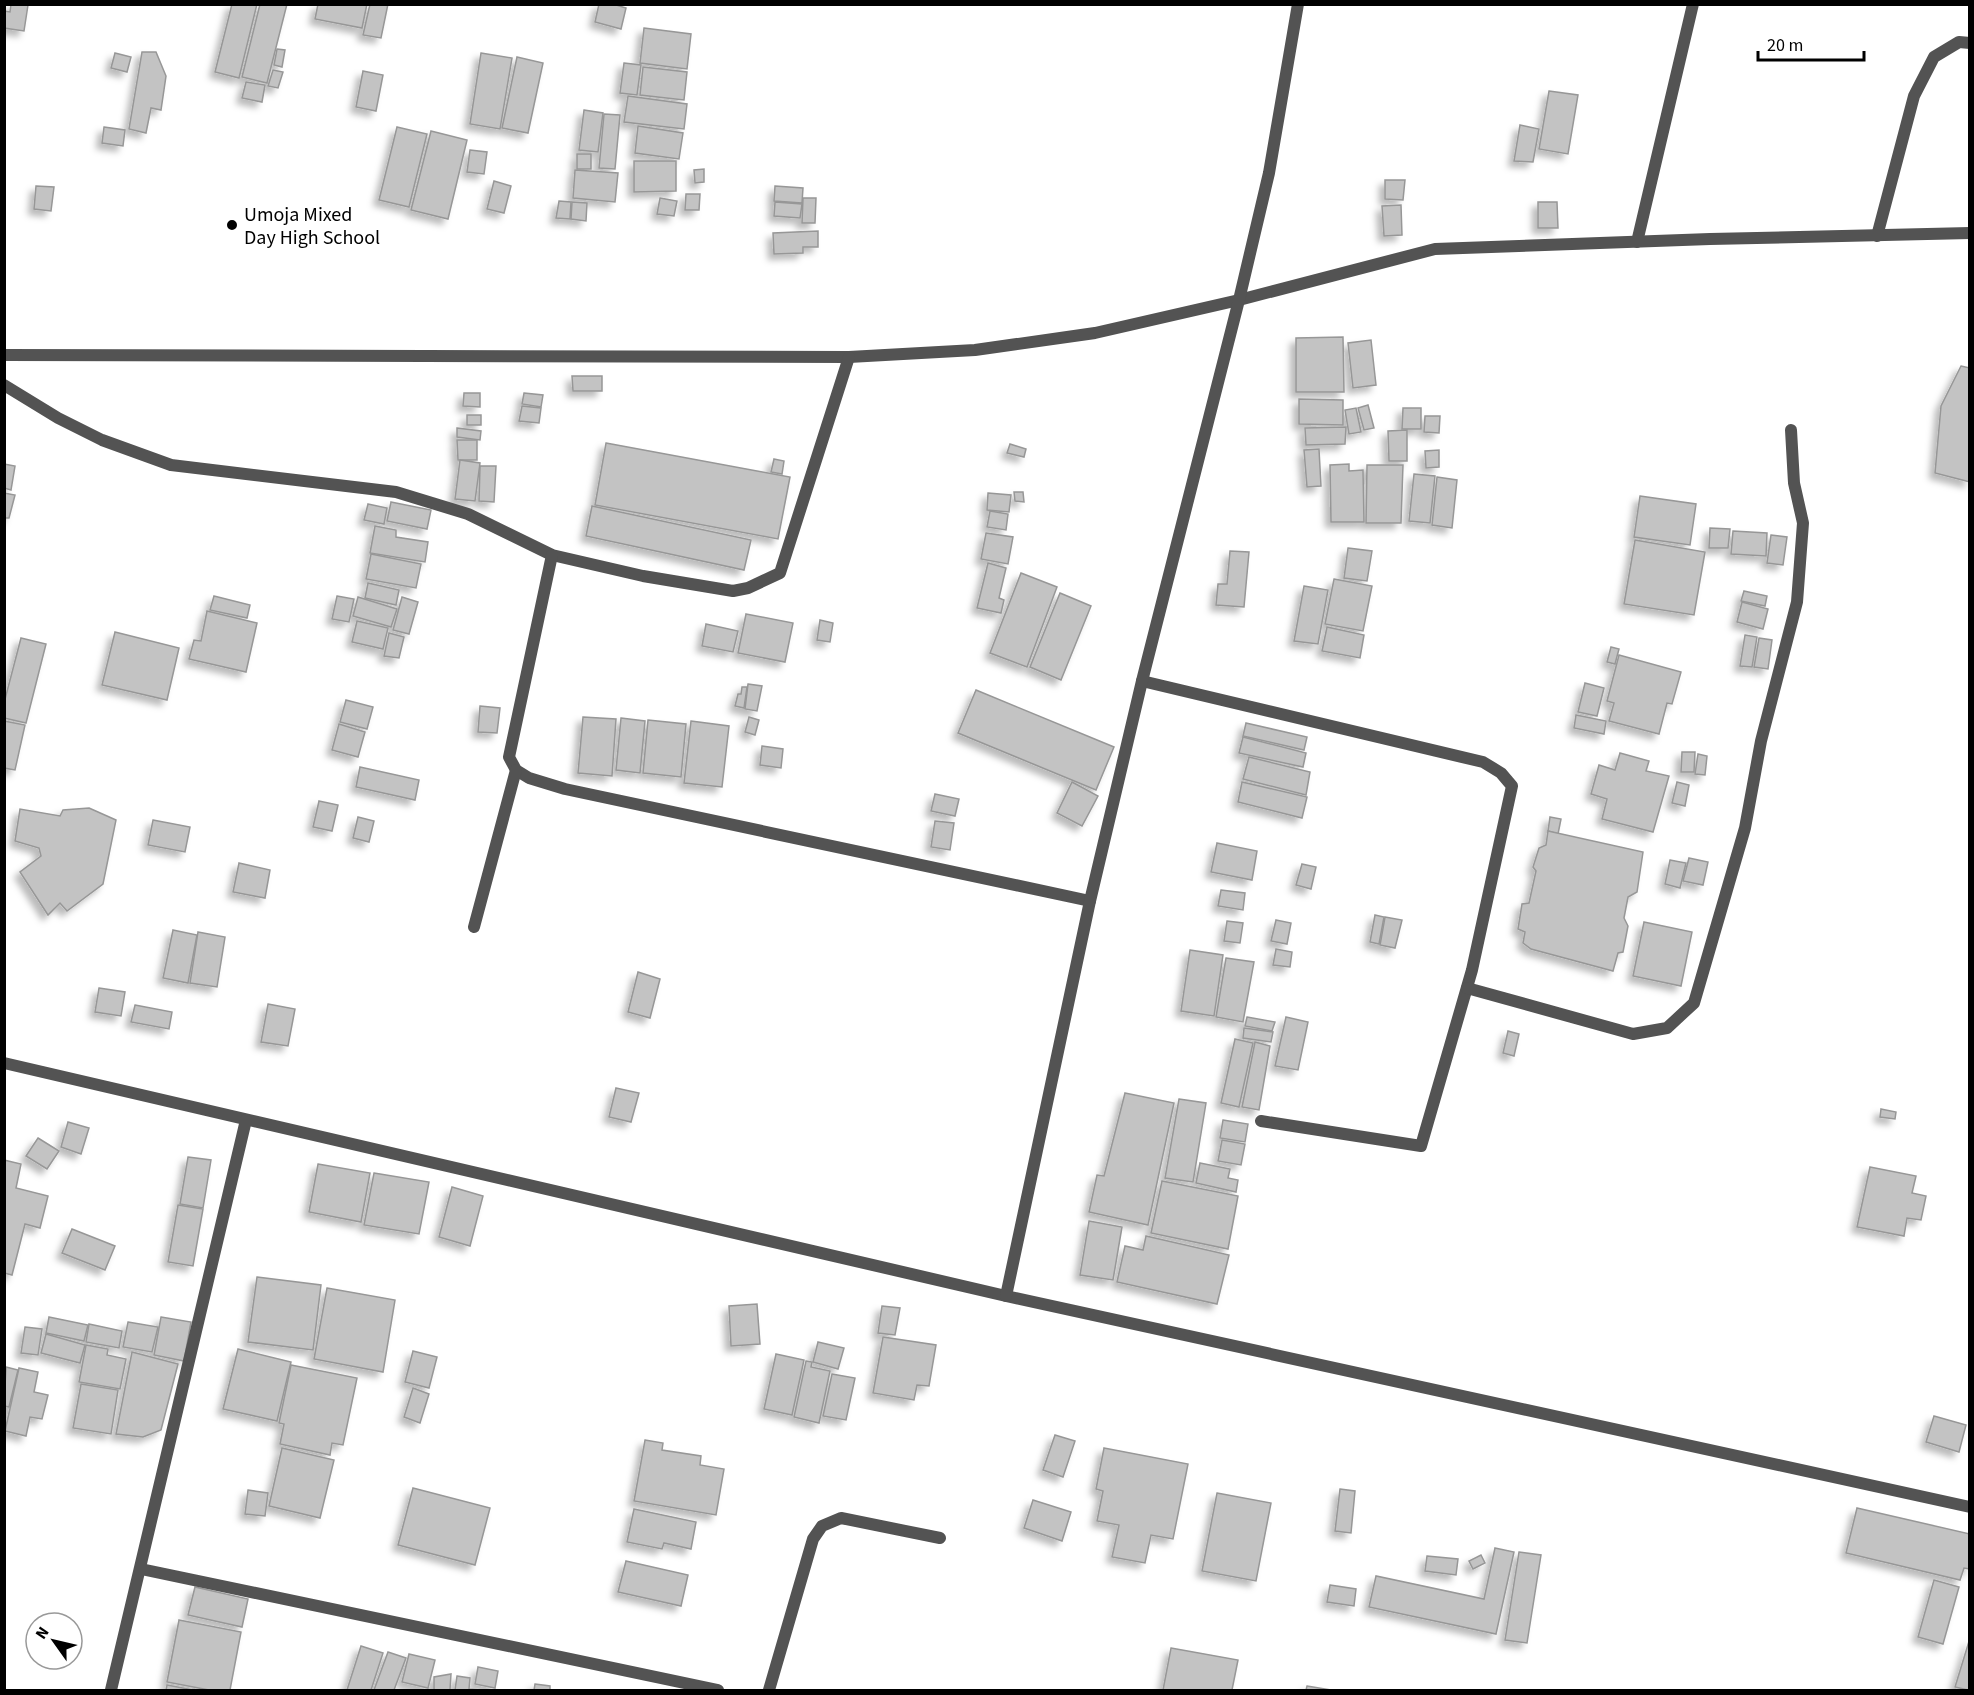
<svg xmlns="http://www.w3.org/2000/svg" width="1974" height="1695" font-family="'Source Sans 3',sans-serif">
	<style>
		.building { fill: #c3c3c3; stroke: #979797; stroke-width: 1.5; filter: url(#shadow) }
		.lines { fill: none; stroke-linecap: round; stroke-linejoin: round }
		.minor { stroke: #535353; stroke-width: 12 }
		.poi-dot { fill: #000; stroke: #fff; stroke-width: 2 }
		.labels { text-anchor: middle; stroke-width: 6; stroke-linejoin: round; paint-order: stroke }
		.poi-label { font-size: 20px; fill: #000; stroke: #fff; text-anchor: start }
	</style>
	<defs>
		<filter id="shadow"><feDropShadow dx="-5.5" dy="5.5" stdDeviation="3" flood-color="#0004"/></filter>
	</defs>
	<rect width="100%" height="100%" fill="#fff"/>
	<g class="building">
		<path d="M11 4 28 5 24 31 4 28V11L10 12Z"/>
		<path d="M232 4H257L239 78 215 72Z"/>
		<path d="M260 4H287L267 83 242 77Z"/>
		<path d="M318 4H367L362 28 315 19Z"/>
		<path d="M370 4H388L381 38 363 35Z"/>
		<path d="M599 4H613L626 8 621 29 595 22Z"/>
		<path d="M644 28 691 34 687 69 640 63Z"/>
		<path d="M277 49 285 50 282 67 274 65Z"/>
		<path d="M142 52H156L166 76 161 110 151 108 146 133 129 129Z"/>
		<path d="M115 53 131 57 127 72 111 68Z"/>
		<path d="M481 53 512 58 500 129 470 124Z"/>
		<path d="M517 57 543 63 528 133 502 128Z"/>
		<path d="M624 63 641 65 637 95 620 93Z"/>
		<path d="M643 67 687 72 684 100 640 95Z"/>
		<path d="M273 70 283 72 278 88 268 86Z"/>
		<path d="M363 71 383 75 376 111 356 107Z"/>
		<path d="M246 82 265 85 262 102 242 98Z"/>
		<path d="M1549 91 1578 95 1568 154 1539 149Z"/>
		<path d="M628 96 687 104 684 129 624 122Z"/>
		<path d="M584 110 603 113 598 152 579 150Z"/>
		<path d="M604 114 620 115 615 169 599 168Z"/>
		<path d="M1520 125 1539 129 1533 162 1514 161Z"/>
		<path d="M638 126 683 133 679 159 635 153Z"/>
		<path d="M104 127 125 130 123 146 102 143Z"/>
		<path d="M397 127 427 134 409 207 379 200Z"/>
		<path d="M431 131 467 140 448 219 411 210Z"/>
		<path d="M470 150 487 152 484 174 467 172Z"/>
		<rect x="577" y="154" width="14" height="15"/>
		<path d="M634 161H676V191L634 192Z"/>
		<path d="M704 169V182L695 183 694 170Z"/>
		<path d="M575 170 618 173 615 202 573 198Z"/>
		<path d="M1385 180H1405L1403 200 1385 199Z"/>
		<path d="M494 181 511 186 504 213 487 209Z"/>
		<path d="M36 186 54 187 51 211 34 209Z"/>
		<path d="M775 186 803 188 802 203 774 201Z"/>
		<path d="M686 194H700L699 210H685Z"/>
		<path d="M660 198 677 201 674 216 657 214Z"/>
		<path d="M803 198H816L815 223H802Z"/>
		<path d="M559 201 571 202 570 219 556 218Z"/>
		<path d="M572 202 587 203 586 221 571 219Z"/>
		<path d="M775 202 802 204 800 218 774 216Z"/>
		<path d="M1538 202H1557L1558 228H1538Z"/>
		<path d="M1401 205 1402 235 1384 236 1382 206Z"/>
		<path d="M818 231V247H803V253L774 254 773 233Z"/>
		<path d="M1343 337 1344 392H1296V338Z"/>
		<path d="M1371 340 1376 385 1353 388 1348 343Z"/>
		<path d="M1961 366 1970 368V482L1935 473 1941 406Z"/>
		<path d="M572 376H602V391H573Z"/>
		<path d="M464 393H480V407L463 406Z"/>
		<path d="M524 393 543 395 541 407 522 404Z"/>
		<path d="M1299 399 1343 400V425L1299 424Z"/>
		<path d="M1368 405 1374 428 1364 430 1358 408Z"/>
		<path d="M522 406 541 408 539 423 519 421Z"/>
		<path d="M1356 408 1361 432 1349 434 1345 410Z"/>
		<path d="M1403 408H1421V429H1402Z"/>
		<rect x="467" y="415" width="14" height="10"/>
		<path d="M1425 416H1440L1439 433 1424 432Z"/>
		<path d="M1346 427 1345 444 1306 445 1305 428Z"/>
		<path d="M457 428 481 431 480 440 457 437Z"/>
		<path d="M1407 430V461H1389L1388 431Z"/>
		<path d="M457 440H477V460H458Z"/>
		<path d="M606 443 790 477 778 539 595 505Z"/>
		<path d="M1010 444 1026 449 1024 457 1007 453Z"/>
		<path d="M1319 449 1321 486 1307 487 1304 450Z"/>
		<path d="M1439 450V467L1426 468 1425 451Z"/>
		<path d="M774 459 784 461 782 474 771 472Z"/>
		<path d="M460 460 480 463 475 501 455 499Z"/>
		<path d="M4 464 15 466 11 490 4 488Z"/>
		<path d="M1349 464V471L1363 470 1364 522H1331L1330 465Z"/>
		<path d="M1367 465H1403L1401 523H1366Z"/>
		<path d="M480 466H496L494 502 479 501Z"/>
		<path d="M1414 474 1435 476 1430 523 1409 521Z"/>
		<path d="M1437 477 1457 480 1452 528 1432 525Z"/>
		<path d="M1014 492H1023L1024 502 1015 501Z"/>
		<path d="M4 493 15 495 9 518H4Z"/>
		<path d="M988 493 1011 495 1009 512 987 510Z"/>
		<path d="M1640 496 1696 504 1690 545 1634 537Z"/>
		<path d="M391 502 431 510 427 529 387 521Z"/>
		<path d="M368 504 387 508 384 524 364 520Z"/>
		<path d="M592 506 751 540 744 570 586 536Z"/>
		<path d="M990 511 1008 514 1006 530 987 527Z"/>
		<path d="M375 526 396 530V537L428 542 425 562 370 553Z"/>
		<path d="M1710 528 1730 529 1728 548H1709Z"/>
		<path d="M1733 531 1767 533 1766 556 1731 554Z"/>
		<path d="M986 533 1013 537 1008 564 981 559Z"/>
		<path d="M1771 535 1787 537 1783 565 1767 563Z"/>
		<path d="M1635 540 1705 552 1694 615 1624 604Z"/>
		<path d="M1348 548 1372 551 1367 581 1344 578Z"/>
		<path d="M1230 551 1249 552 1244 607 1216 605 1218 584H1227Z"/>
		<path d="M371 554 421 564 416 588 366 579Z"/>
		<path d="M988 563 1006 568 999 598 1004 600 1001 613 977 608Z"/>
		<path d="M1021 573 1057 587 1027 667 990 653Z"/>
		<path d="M1334 579 1372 586 1363 631 1325 624Z"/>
		<path d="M368 583 399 590 396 605 365 598Z"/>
		<path d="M1304 586 1328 590 1318 644 1294 641Z"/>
		<path d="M1744 591 1767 596 1765 606 1741 601Z"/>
		<path d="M1060 593 1091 606 1061 680 1030 667Z"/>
		<path d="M214 596 250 605 247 618 210 610Z"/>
		<path d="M337 596 354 599 349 622 332 619Z"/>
		<path d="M358 597 397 609 391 627 353 616Z"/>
		<path d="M402 597 418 602 409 634 393 630Z"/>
		<path d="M1742 602 1768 609 1763 629 1737 622Z"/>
		<path d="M207 611 257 623 246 672 189 659 194 640 201 641Z"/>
		<path d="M746 614 793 623 785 662 738 653Z"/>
		<path d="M820 620 833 623 830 642 817 640Z"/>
		<path d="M357 621 388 628 383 649 352 642Z"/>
		<path d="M706 624 738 631 733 652 702 646Z"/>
		<path d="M1327 627 1364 635 1360 658 1322 651Z"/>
		<path d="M115 632 179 648 167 700 102 685Z"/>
		<path d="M389 633 404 637 399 658 384 656Z"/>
		<path d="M1745 635 1757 637 1752 667 1740 666Z"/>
		<path d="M21 638 46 644 26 723 4 718V703Z"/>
		<path d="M1759 638 1772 640 1768 669 1754 667Z"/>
		<path d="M1611 647 1619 649 1615 664 1607 662Z"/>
		<path d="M1619 655 1681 672 1672 704 1667 703 1659 734 1609 721 1614 703 1607 701Z"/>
		<path d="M1585 683 1604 688 1597 716 1578 712Z"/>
		<path d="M748 684 762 686 757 711 745 709Z"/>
		<path d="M742 687H747L744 708 735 706 738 694H741Z"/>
		<path d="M976 690 1114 747 1096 790 958 733Z"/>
		<path d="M346 700 373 707 367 729 340 722Z"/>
		<path d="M480 706 500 708 497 733 478 732Z"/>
		<path d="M1576 715 1606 721 1604 734 1574 728Z"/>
		<path d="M583 717 616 719 612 776 578 773Z"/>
		<path d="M749 717 759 720 755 735 745 732Z"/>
		<path d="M621 718 645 721 640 773 616 770Z"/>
		<path d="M648 720 686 724 681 777 643 773Z"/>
		<path d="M4 721 25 725 15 770 4 768Z"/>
		<path d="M691 721 729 726 722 787 684 783Z"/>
		<path d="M1246 723 1307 737 1304 750 1243 736Z"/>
		<path d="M339 724 365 732 358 757 332 750Z"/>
		<path d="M1243 737 1306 753 1303 767 1239 753Z"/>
		<path d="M762 746 783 749 781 768 760 765Z"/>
		<path d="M1682 752H1695L1694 772H1681Z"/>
		<path d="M1620 753 1649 761 1646 771 1669 776 1653 832 1602 819 1607 799 1591 794 1599 765 1615 770Z"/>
		<path d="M1698 754 1707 756 1705 775 1695 774Z"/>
		<path d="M1249 757 1310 772 1306 795 1243 779Z"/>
		<path d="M360 767 419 780 415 800 356 787Z"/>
		<path d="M1072 782 1098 796 1082 826 1057 813Z"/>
		<path d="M1242 782 1307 797 1302 818 1238 802Z"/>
		<path d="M1677 782 1689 785 1685 806 1672 803Z"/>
		<path d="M935 794 959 799 955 816 931 811Z"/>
		<path d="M319 801 338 805 332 831 313 827Z"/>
		<path d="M89 808 116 820 103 884 67 911 60 903 48 915 20 872 41 856 39 848 15 841 20 809 60 816 63 810Z"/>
		<path d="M358 817 374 821 369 842 353 838Z"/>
		<path d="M1550 817 1561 819 1558 834 1548 831Z"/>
		<path d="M153 820 190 827 185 852 148 845Z"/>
		<path d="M935 821 954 823 950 850 931 847Z"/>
		<path d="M1548 831 1643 852 1637 892 1628 897 1624 918 1628 926 1623 952 1618 953 1613 971 1531 949 1523 943 1525 932 1518 929 1522 904 1529 903 1536 871 1533 867 1539 848 1546 845Z"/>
		<path d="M1217 843 1257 851 1252 880 1211 872Z"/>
		<path d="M1689 858 1708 862 1703 885 1683 881Z"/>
		<path d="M1670 860 1686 863 1680 888 1665 884Z"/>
		<path d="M239 863 270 870 265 898 233 892Z"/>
		<path d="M1302 864 1316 867 1311 889 1296 885Z"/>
		<path d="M1221 890 1245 893 1243 910 1218 906Z"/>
		<path d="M1375 915 1384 917 1379 944 1370 942Z"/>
		<path d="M1385 917 1402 920 1395 948 1380 945Z"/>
		<path d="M1276 920 1291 923 1287 944 1271 941Z"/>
		<path d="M1227 921 1243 923 1240 943 1224 941Z"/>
		<path d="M1644 922 1692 932 1681 986 1633 976Z"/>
		<path d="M173 930 197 935 188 983 163 978Z"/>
		<path d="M198 932 225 937 217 987 190 983Z"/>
		<path d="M1276 949 1292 952 1290 967 1273 965Z"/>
		<path d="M1190 950 1223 955 1214 1016 1181 1011Z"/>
		<path d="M1226 958 1254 962 1243 1022 1216 1017Z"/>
		<path d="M638 972 660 979 650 1018 628 1012Z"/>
		<path d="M99 988 125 992 121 1016 95 1012Z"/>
		<path d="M268 1004 295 1009 288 1046 261 1042Z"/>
		<path d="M135 1005 172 1012 169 1029 131 1022Z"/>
		<path d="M1247 1017 1275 1022 1272 1031 1245 1026Z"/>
		<path d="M1286 1017 1308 1022 1298 1070 1275 1066Z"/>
		<path d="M1244 1028 1273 1032 1271 1042 1243 1038Z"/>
		<path d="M1508 1031 1519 1034 1514 1056 1503 1053Z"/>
		<path d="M1235 1039 1253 1043 1239 1107 1221 1103Z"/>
		<path d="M1255 1042 1270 1046 1259 1110 1242 1107Z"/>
		<path d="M616 1088 639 1093 631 1122 609 1117Z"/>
		<path d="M1125 1093 1174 1103 1148 1225 1089 1212 1097 1175 1104 1176Z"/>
		<path d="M1179 1099 1206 1103 1193 1182 1165 1178Z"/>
		<path d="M1881 1109 1896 1112 1895 1119 1880 1117Z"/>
		<path d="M1223 1120 1248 1124 1245 1142 1220 1138Z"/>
		<path d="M68 1122 89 1128 81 1154 61 1147Z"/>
		<path d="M38 1138 59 1151 47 1169 26 1156Z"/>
		<path d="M1222 1140 1245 1144 1241 1165 1218 1161Z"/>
		<path d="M188 1157 211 1160 203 1208 180 1204Z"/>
		<path d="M4 1160 21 1164 16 1188 48 1196 40 1228 25 1224 12 1275 4 1273Z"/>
		<path d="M1200 1163 1230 1169 1228 1178 1238 1180 1236 1192 1196 1183Z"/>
		<path d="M318 1164 370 1173 361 1222 309 1212Z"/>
		<path d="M1870 1167 1916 1176 1912 1193 1926 1196 1921 1220 1907 1218 1904 1236 1857 1227Z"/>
		<path d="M374 1173 429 1182 419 1234 364 1225Z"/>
		<path d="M1162 1181 1238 1196 1228 1249 1151 1233Z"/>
		<path d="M452 1187 483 1196 470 1246 439 1237Z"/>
		<path d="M178 1205 203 1209 193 1266 168 1262Z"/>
		<path d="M1089 1221 1122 1227 1113 1280 1080 1275Z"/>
		<path d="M72 1229 115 1246 105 1270 62 1253Z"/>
		<path d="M1146 1236 1229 1255 1217 1304 1117 1282 1125 1246 1143 1250Z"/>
		<path d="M257 1277 321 1285 313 1350 248 1342Z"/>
		<path d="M327 1288 395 1300 383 1372 314 1359Z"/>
		<path d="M757 1304 760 1344 731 1346 729 1306Z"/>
		<path d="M882 1306 900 1308 895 1335 878 1333Z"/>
		<path d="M49 1317 88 1325 84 1341 46 1333Z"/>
		<path d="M161 1317 191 1322 184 1361 154 1355Z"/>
		<path d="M128 1322 158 1327 152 1352 123 1347Z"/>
		<path d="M89 1324 122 1331 119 1348 86 1342Z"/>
		<path d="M25 1327 42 1329 38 1355 21 1353Z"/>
		<path d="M46 1334 85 1345 80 1363 41 1353Z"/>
		<path d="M883 1337 936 1345 929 1386 917 1385 914 1400 873 1393Z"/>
		<path d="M818 1342 844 1348 838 1369 813 1362Z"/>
		<path d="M86 1345 108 1349 107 1355 126 1359 120 1389 79 1382Z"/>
		<path d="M238 1349 291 1362 277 1421 223 1409Z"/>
		<path d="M413 1351 437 1357 429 1388 405 1382Z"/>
		<path d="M132 1352 178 1364 161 1430 143 1437 116 1434Z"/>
		<path d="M776 1354 804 1360 792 1415 764 1409Z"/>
		<path d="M806 1361 812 1362 811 1367 830 1371 819 1423 794 1417Z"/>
		<path d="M291 1365 357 1378 343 1445 332 1443 330 1455 280 1444 284 1424 279 1423Z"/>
		<path d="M6 1367 18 1370 9 1407 4 1406Z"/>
		<path d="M19 1368 38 1372 34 1392 48 1395 42 1419 30 1417 26 1436 5 1431Z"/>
		<path d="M832 1374 855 1378 846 1420 823 1416Z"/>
		<path d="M81 1384 118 1390 111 1434 73 1428Z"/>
		<path d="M413 1388 429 1394 420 1423 404 1417Z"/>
		<path d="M1934 1416 1966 1425 1959 1452 1926 1442Z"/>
		<path d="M1055 1435 1075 1441 1063 1477 1043 1470Z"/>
		<path d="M645 1440 663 1443 662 1450 701 1456 700 1465 724 1469 716 1515 634 1501Z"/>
		<path d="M282 1448 334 1460 320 1518 269 1506Z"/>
		<path d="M1104 1448 1188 1464 1173 1539 1151 1535 1145 1563 1112 1557 1119 1525 1097 1521 1103 1491 1096 1489Z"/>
		<path d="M413 1488 490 1508 475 1565 398 1545Z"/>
		<path d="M1340 1489 1355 1491 1351 1533 1335 1531Z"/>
		<path d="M248 1490 268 1493 265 1516 245 1514Z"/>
		<path d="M1217 1493 1271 1503 1256 1581 1202 1571Z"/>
		<path d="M1033 1500 1071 1512 1062 1541 1024 1528Z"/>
		<path d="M1857 1508 1970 1534V1569L1964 1568 1960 1580 1846 1553Z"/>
		<path d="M634 1509 696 1522 691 1549 664 1543 662 1549 627 1542Z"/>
		<path d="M1495 1548 1514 1552 1496 1634 1369 1607 1376 1576 1484 1599Z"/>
		<path d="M1519 1552 1541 1555 1527 1643 1505 1640Z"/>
		<path d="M1481 1555 1485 1563 1473 1569 1469 1561Z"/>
		<path d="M1427 1556 1458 1559 1456 1575 1425 1571Z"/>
		<path d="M626 1561 688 1575 681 1606 618 1592Z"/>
		<path d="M1934 1580 1959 1587 1943 1644 1918 1637Z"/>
		<path d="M1330 1585 1356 1589 1354 1606 1327 1602Z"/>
		<path d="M195 1587 248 1599 242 1627 188 1615Z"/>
		<path d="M179 1620 241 1632 230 1690H209L167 1682Z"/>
		<path d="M1970 1638V1690H1968L1955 1687Z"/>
		<path d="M361 1646 383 1653 371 1690H347Z"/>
		<path d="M1171 1648 1238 1660 1232 1690H1163Z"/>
		<path d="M388 1652 406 1658 394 1690H374Z"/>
		<path d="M409 1654 435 1660 428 1688 402 1682Z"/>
		<path d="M478 1667 498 1671 495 1688 475 1684Z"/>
		<path d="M451 1674 450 1690H402H434V1677Z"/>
		<path d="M457 1676 470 1678 469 1689 482 1690H455Z"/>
		<path d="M535 1684 550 1686V1690H534Z"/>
		<path d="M167 1685 193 1690H166Z"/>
		<path d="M1307 1686 1331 1690H1306Z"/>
	</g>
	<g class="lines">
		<g class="minor">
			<path d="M1877 236 1914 96 1934 57 1959 42 1970 43"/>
			<path d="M1637 242 1693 4"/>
			<path d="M4 355 849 357 975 350 1095 333 1239 300 1435 249 1710 239 1970 233"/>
			<path d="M4 385 58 418 102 440 171 465 396 492 468 514 552 555 643 576 733 591 748 588 780 573 849 357"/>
			<path d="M552 555 509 757 516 770 529 778 565 789 1090 901"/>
			<path d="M1142 681 1483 762 1501 773 1512 786 1472 970 1421 1146 1261 1121"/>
			<path d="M474 927 516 770"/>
			<path d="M1467 988 1633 1034 1667 1028 1694 1003 1745 828 1761 741 1797 602 1803 523 1794 483 1791 430"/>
			<path d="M4 1063 1006 1296 1970 1507"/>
			<path d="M1006 1296 1090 901 1142 681 1239 300 1269 173 1298 4"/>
			<path d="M141 1569 718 1690"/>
			<path d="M111 1690 246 1120"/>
			<path d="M769 1690 813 1539 822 1526 841 1518 940 1538"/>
		</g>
	</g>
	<circle class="poi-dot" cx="232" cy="225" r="6"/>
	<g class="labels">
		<g class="poi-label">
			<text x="244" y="221">Umoja Mixed<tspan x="244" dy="23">Day High School</tspan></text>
		</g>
	</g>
	<rect width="1974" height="1695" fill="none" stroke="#000000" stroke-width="12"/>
	<g transform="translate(54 1641) rotate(304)"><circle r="28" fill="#ffffff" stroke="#999999" stroke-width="1.5"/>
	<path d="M0-4.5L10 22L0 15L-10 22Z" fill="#000000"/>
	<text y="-9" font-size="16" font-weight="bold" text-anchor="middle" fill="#000000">N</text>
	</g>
	<path d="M1758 51v9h106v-9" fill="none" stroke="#000000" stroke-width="3"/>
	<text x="1767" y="51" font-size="18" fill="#000000" stroke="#ffffff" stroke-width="4.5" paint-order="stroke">20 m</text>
</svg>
